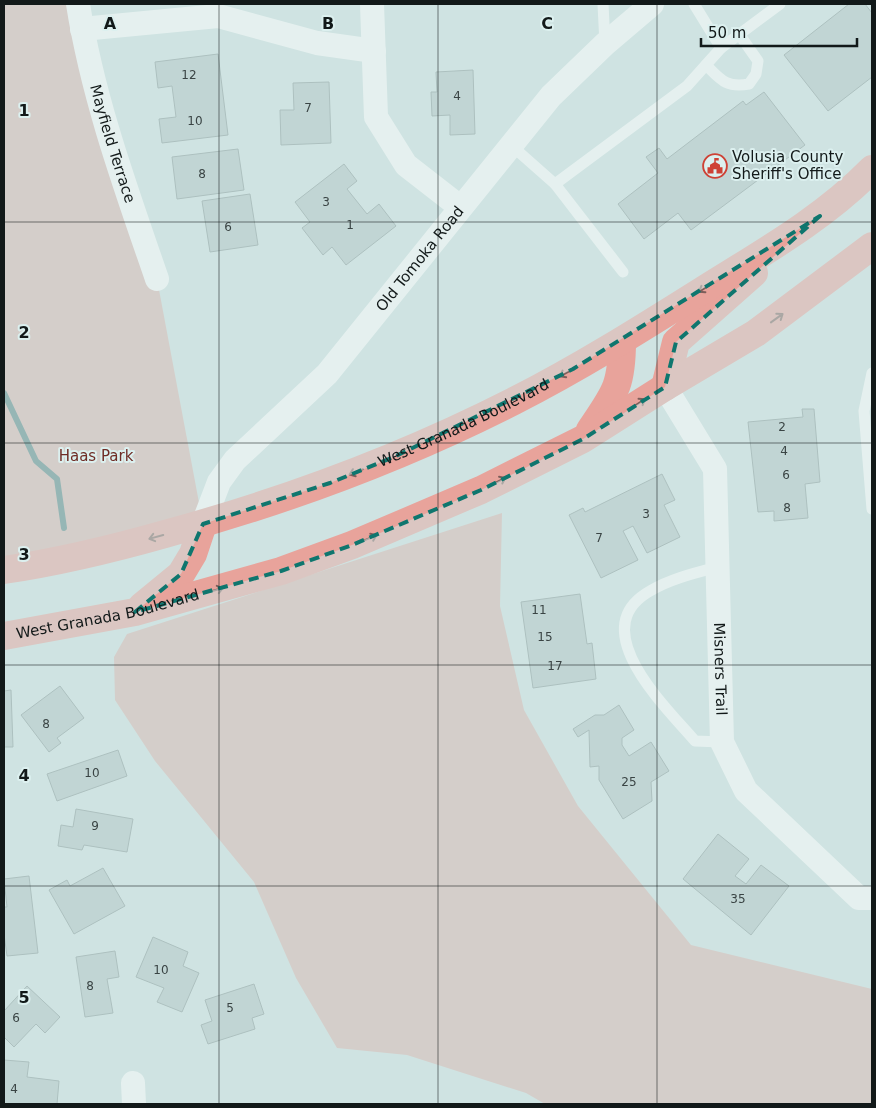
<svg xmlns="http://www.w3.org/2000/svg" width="876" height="1108" font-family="'DejaVu Sans',sans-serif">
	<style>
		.green { fill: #dab4ae }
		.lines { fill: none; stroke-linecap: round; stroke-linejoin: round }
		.stream { stroke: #507f7e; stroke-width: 6 }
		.building { fill: #b0c4c4; stroke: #839696 }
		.service { stroke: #fff; stroke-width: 11 }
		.minor { stroke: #fff; stroke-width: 24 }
		.primary { stroke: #e8a39b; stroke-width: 28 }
		.oneway { stroke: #7d5e5a }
		.marked { fill: none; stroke: #0f766e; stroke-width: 4; stroke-dasharray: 10 6; stroke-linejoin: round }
		.grid { fill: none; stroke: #121919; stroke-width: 1; stroke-opacity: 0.55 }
		.labels { text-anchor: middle; stroke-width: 4; stroke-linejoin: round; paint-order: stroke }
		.number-label { font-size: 12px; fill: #3a4444 }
		.street-label { font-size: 15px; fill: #121919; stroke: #dcf0ef }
		.poi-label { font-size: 15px; fill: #121919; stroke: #dcf0ef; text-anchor: start }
		.park-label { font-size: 15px; fill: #6f2c25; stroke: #dcf0ef }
		.grid-label { font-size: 16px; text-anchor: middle; font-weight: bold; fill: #121919; stroke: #dcf0ef; stroke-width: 4; stroke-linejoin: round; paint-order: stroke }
	</style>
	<rect width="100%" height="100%" fill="#cfe3e2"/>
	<g class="green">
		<path d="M4 4H78L157 279 203 524 4 570Z"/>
		<path d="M502 513 500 606 524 710 578 806 691 945 872 989V1104H545L526 1093 407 1055 337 1048 296 978 254 882 155 761 115 700 114 657 127 634Z"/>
	</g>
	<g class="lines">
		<path class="stream" d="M4 393 36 461 57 479 64 528"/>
	</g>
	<g class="building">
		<path d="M849 4H865L872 13V77L828 111 784 55Z"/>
		<path d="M218 54 228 135 162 143 159 119 176 117 172 86 158 88 155 62Z"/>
		<path d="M473 70 475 134 450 135V115L432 116 431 92H437L436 72Z"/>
		<path d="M329 82 331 143 281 145 280 110H294L293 83Z"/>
		<path d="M764 92 805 145 691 230 678 213 644 239 618 204 658 173 646 157 659 148 667 159 743 101 746 105Z"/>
		<path d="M238 149 244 190 177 199 172 157Z"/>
		<path d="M344 164 357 181 347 189 367 214 379 204 396 226 346 265 332 247 323 255 302 228 310 222 295 202Z"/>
		<path d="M250 194 258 245 210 252 202 201Z"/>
		<path d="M802 409H814L820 482 805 484 808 518 774 521V511L758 512 748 422 803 417Z"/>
		<path d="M662 474 675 500 664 505 680 537 647 553 633 526 623 531 638 560 601 578 569 515 583 508 585 512Z"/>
		<path d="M580 594 587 644 592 643 596 679 533 688 521 602Z"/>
		<path d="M60 686 84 718 57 738 61 743 49 752 21 715Z"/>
		<path d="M11 690 13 747H4V691Z"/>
		<path d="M619 705 634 730 622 738V745L629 756 651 742 669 771 651 782 652 801 623 819 599 780V766L590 767 589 730 578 737 573 729 595 715H604Z"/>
		<path d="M118 750 127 776 57 801 47 774Z"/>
		<path d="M76 809 133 819 127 852 84 845 82 850 58 846 61 825 73 827Z"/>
		<path d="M718 834 749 859 735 876 746 884 761 865 789 886 751 935 683 879Z"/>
		<path d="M103 868 125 906 74 934 49 890 67 880 70 886Z"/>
		<path d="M29 876 38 953 7 956 4 934V907H7L4 879Z"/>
		<path d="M153 937 188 952 183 966 199 973 182 1012 157 1002 164 988 136 977Z"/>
		<path d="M115 951 119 977 107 979 113 1013 85 1017 76 957Z"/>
		<path d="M254 984 264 1014 252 1018 255 1029 208 1044 201 1025 212 1021 205 1000Z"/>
		<path d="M27 986 60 1017 45 1033 36 1024 14 1047 4 1037V1011Z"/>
		<path d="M4 1060 29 1062 27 1077 59 1081 57 1104H4Z"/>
	</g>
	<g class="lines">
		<g class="service">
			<path d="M603 4 605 44"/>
			<path d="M721 48 780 4"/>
			<path d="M706 65C721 80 726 88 749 84L756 74 758 61 739 34"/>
			<path d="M511 145 555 184 687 86 721 48 694 4"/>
			<path d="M555 184 623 272"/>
			<path d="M872 373 864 411 872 509"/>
			<path d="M718 567C695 573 670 579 650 591 583 629 666 707 695 741L722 742"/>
		</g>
		<g class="minor">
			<path id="s1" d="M78 4C93 99 126 189 157 279"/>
			<path d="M372 4 376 117 406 165 460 207"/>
			<path d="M82 29 218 16 317 43 374 51"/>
			<path id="s2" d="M665 387 715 469 722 742 746 791 859 898H872"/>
			<path id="s3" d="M203 524 219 482 235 460 327 374 551 96 605 44 652 4"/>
			<path d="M133 1083 134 1104"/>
		</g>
		<g class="primary">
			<path d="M665 387 676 342 754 273"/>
			<path d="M590 430C615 393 622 386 622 341"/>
			<path id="s4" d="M4 570C58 562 112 549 165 534 286 501 402 458 514 401 579 368 641 329 703 290 762 253 823 219 872 169"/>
			<path d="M142 606 181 574 193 554 203 524"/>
			<path id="s5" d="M4 636 135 612 281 571 352 545 481 490 583 439 665 387 756 333 872 246"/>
		</g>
	</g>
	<defs><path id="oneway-shaft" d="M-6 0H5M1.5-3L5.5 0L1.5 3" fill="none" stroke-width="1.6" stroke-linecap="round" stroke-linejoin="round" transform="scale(1.25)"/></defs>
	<g class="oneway">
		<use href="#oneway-shaft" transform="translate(705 288) rotate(148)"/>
		<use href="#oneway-shaft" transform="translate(777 318) rotate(-36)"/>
		<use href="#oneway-shaft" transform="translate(566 373) rotate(151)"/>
		<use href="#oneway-shaft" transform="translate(639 403) rotate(-33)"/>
		<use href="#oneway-shaft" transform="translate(356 472) rotate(158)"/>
		<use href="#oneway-shaft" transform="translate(499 481) rotate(-26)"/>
		<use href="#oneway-shaft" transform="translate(156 537) rotate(165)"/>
		<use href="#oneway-shaft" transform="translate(370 538) rotate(-23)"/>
		<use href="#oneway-shaft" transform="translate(216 590) rotate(-16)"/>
	</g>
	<path d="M0 0H876V1108H0ZM820 216 676 342 665 387 583 439 481 490 352 545 281 571 135 612 181 574 203 524 330 483 394 457 573 369Z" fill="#cfe3e2" fill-opacity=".55" fill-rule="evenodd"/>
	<path class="marked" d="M820 216 676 342 665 387 583 439 481 490 352 545 281 571 135 612 181 574 203 524 330 483 394 457 573 369Z"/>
	<path class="grid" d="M219 4V1104M438 4V1104M657 4V1104M4 222H872M4 443H872M4 665H872M4 886H872"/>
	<defs>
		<g id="civic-ring" transform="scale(1.25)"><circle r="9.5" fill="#dcf0ef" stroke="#ce4135" stroke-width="1.5"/><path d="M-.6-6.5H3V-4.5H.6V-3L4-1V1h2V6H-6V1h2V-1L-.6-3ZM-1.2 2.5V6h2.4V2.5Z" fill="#ce4135"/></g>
	</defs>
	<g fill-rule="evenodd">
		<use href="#civic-ring" x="715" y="166"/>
	</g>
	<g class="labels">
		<g class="number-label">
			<text x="189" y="79">12</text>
			<text x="457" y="100">4</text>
			<text x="308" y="112">7</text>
			<text x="195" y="125">10</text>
			<text x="202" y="178">8</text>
			<text x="326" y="206">3</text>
			<text x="350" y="229">1</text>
			<text x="228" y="231">6</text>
			<text x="782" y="431">2</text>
			<text x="784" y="455">4</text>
			<text x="786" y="479">6</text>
			<text x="787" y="512">8</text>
			<text x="646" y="518">3</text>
			<text x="599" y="542">7</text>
			<text x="539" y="614">11</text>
			<text x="545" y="641">15</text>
			<text x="555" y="670">17</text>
			<text x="46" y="728">8</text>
			<text x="92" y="777">10</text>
			<text x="629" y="786">25</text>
			<text x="95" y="830">9</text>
			<text x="738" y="903">35</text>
			<text x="161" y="974">10</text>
			<text x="90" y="990">8</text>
			<text x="230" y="1012">5</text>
			<text x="16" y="1022">6</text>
			<text x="14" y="1093">4</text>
		</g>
		<g class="street-label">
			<text dy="5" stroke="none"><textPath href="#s1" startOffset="144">Mayfield Terrace</textPath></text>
			<text dy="5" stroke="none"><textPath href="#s3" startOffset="346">Old Tomoka Road</textPath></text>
			<text dy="5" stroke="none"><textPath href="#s4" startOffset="484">West Granada Boulevard</textPath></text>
			<text dy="5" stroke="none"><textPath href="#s5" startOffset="106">West Granada Boulevard</textPath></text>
			<text dy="5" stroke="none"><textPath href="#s2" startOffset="296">Misners Trail</textPath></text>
		</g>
		<g class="poi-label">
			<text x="732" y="162">Volusia County<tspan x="732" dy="17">Sheriff's Office</tspan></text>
		</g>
		<g class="park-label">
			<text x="96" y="461">Haas Park</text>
		</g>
	</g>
	<g class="grid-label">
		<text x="110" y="29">A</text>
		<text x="328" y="29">B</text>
		<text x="547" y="29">C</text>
		<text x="24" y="116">1</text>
		<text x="24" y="338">2</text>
		<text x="24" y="560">3</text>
		<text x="24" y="781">4</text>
		<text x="24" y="1003">5</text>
	</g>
	<rect width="876" height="1108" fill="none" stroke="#121919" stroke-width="10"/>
	<path d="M701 38v8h156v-8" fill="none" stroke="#121919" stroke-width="2.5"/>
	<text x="708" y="38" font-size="15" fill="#121919" stroke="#dcf0ef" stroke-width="4" paint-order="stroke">50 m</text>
</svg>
